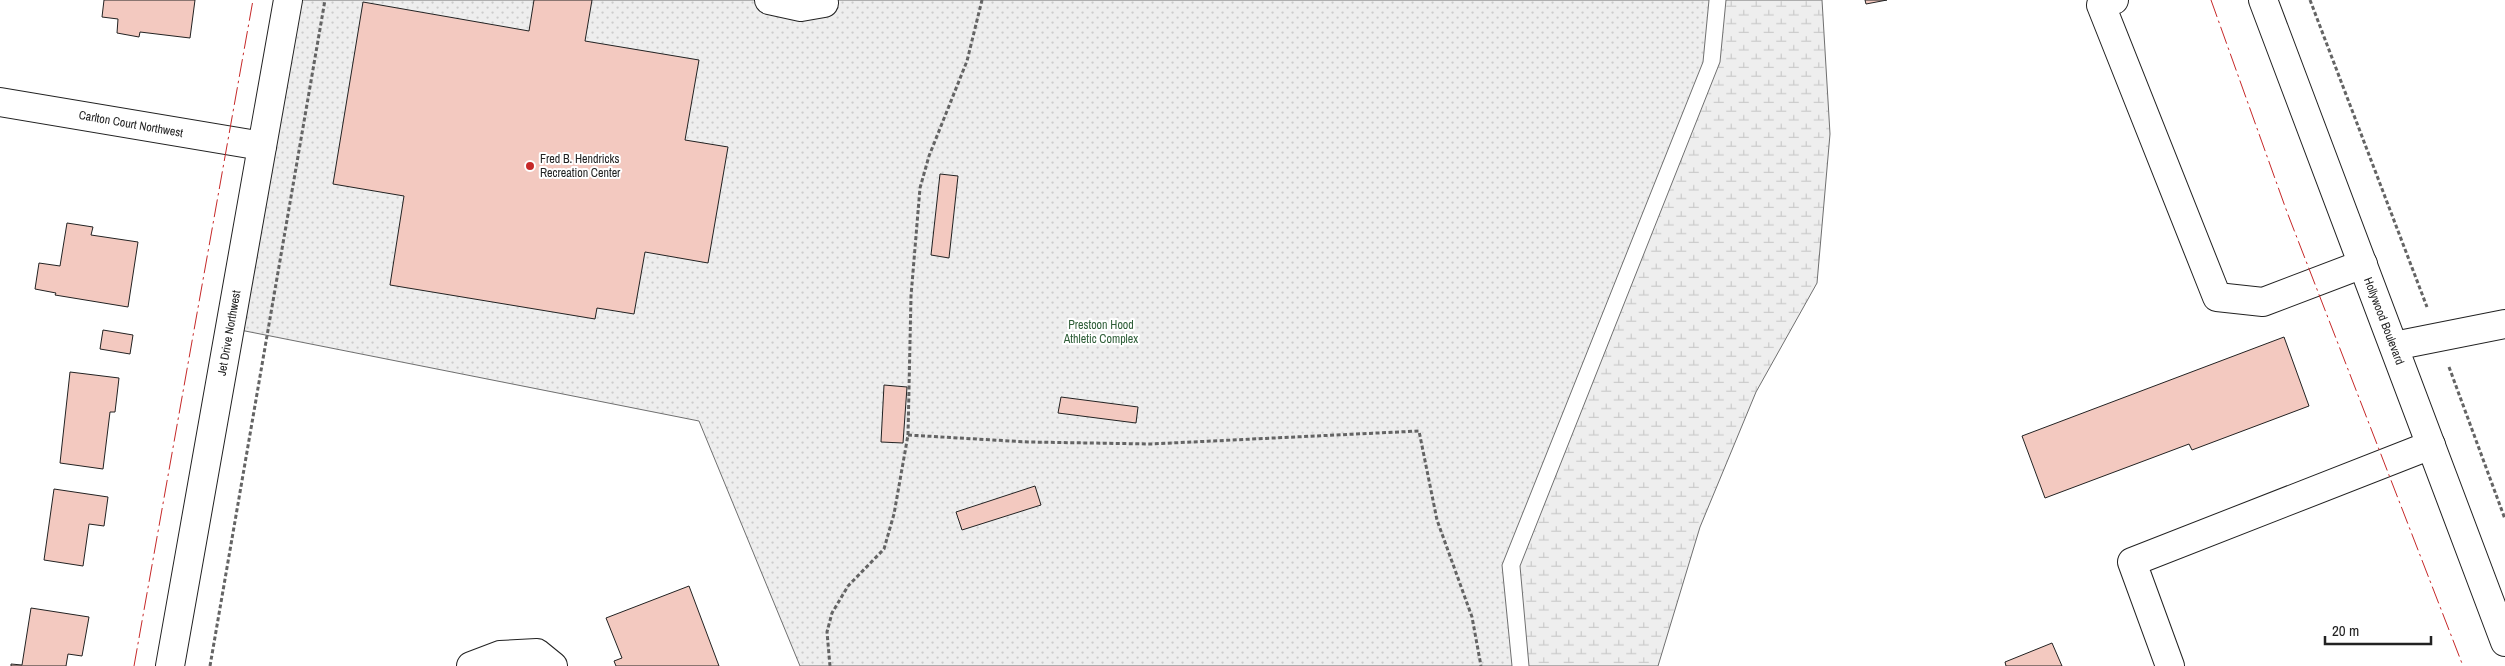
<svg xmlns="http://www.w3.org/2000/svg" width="2505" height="666" font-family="'Archivo Narrow',sans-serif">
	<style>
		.wetland { fill: url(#wetland-marsh); stroke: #6f6f6f }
		.park { fill: url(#park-dots); stroke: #6f6f6f }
		.building { fill: #f3c9c0; stroke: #222 }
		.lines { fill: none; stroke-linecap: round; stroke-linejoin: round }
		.minor-casing { stroke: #222; stroke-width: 30 }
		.path { stroke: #646464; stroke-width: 3; stroke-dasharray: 4 2.5; stroke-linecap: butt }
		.minor { stroke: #fff; stroke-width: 28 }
		.power { stroke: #c62828; stroke-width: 1; stroke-dasharray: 18 4 2.5 4; stroke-linecap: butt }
		.poi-dot { fill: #c62828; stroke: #fff; stroke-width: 2 }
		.labels { text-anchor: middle; stroke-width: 4; stroke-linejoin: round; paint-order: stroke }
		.street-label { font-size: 12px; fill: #222; stroke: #fff }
		.poi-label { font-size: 12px; fill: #222; stroke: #fff; text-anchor: start }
		.park-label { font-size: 12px; fill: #2f5e38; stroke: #fff }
	</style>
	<defs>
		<pattern id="wetland-marsh" width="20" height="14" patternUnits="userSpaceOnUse" patternTransform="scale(1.25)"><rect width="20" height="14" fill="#eee"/><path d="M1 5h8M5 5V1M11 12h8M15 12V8" fill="none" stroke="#ccc"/></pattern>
		<pattern id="park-dots" width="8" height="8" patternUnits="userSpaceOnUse" patternTransform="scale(1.25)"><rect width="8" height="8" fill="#eee"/><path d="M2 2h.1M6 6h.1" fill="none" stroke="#ccc" stroke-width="1.8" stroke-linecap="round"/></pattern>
	</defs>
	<rect width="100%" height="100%" fill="#fff"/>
	<path class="wetland" d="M1726 0H1822L1830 134 1817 283 1756 392 1700 527 1658 666H1529L1520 566 1720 62Z"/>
	<path class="park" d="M288 0H1709L1703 62 1502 565 1512 666H800L699 421 230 328Z"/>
	<g class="building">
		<path d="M104 0H195L190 38 140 32 139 37 117 33 118 19 102 17Z"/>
		<path d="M534 0H592L585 41 699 60 685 140 728 147 708 263 645 252 634 314 597 308 595 319 390 285 404 196 333 184 363 2 529 31Z"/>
		<path d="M1865 0H1887L1866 4Z"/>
		<path d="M940 174 958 176 949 258 931 255Z"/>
		<path d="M67 223 93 227 91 235 138 242 128 307 55 295 56 293 35 289 39 263 60 266Z"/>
		<path d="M103 330 133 335 130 354 100 349Z"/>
		<path d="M2284 337 2309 406 2192 450 2189 444 2045 498 2022 436Z"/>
		<path d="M70 372 119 378 115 412H110L103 469 60 463Z"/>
		<path d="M884 385 907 387 903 443 881 442Z"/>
		<path d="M1061 397 1138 407 1136 423 1058 413Z"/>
		<path d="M1035 486 1041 505 962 530 956 512Z"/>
		<path d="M54 489 108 497 104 526 89 524 83 566 44 560Z"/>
		<path d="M689 586 719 666H616L614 661 622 658 606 618Z"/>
		<path d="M31 608 89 617 82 656 68 654 66 666H11V664L22 665Z"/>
		<path d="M2052 643 2062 666H2006L2005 662Z"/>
	</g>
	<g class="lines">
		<g class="minor-casing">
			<g id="minor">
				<path d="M769 0 801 7 824 3"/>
				<path d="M2114 0 2101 5 2217 297 2263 302 2363 264"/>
				<path d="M2263 0 2505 642"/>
				<path d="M0 102 262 146"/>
				<path d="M2394 346 2505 324"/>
				<path d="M170 666 288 0"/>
				<path d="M471 666 500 655 537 653 553 666"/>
				<path d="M2170 666 2132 562 2431 445"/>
			</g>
		</g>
		<g class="path">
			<path d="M2310 0 2427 307"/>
			<path d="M2449 367 2505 519"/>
			<path d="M908 435 1028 442 1150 444 1419 431 1437 520 1472 617 1481 666"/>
			<path d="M210 666 325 0"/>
			<path d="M830 666 827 632 832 613 848 586 884 549 894 514 908 435 911 296 920 188 929 156 967 61 982 0"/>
		</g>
		<use href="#minor" class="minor"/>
		<g class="power">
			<path d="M2211 0 2287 212 2463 666"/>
			<path d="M134 666 253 0"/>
		</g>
	</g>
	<circle class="poi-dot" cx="530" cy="166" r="5"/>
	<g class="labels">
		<g class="street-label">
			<text transform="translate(131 124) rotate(10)" y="4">Carlton Court Northwest</text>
			<text transform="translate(2384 321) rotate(69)" y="4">Hollywood Boulevard</text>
			<text transform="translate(229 333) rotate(-80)" y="4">Jet Drive Northwest</text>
		</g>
		<g class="poi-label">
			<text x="540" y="163">Fred B. Hendricks<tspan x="540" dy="14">Recreation Center</tspan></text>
		</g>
		<g class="park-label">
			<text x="1101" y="329">Prestoon Hood<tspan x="1101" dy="14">Athletic Complex</tspan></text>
		</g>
	</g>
	<path d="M2325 636v8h106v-8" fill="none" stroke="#222222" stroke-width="2.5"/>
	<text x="2332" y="636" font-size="15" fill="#222222" stroke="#ffffff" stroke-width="4" paint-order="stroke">20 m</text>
</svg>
